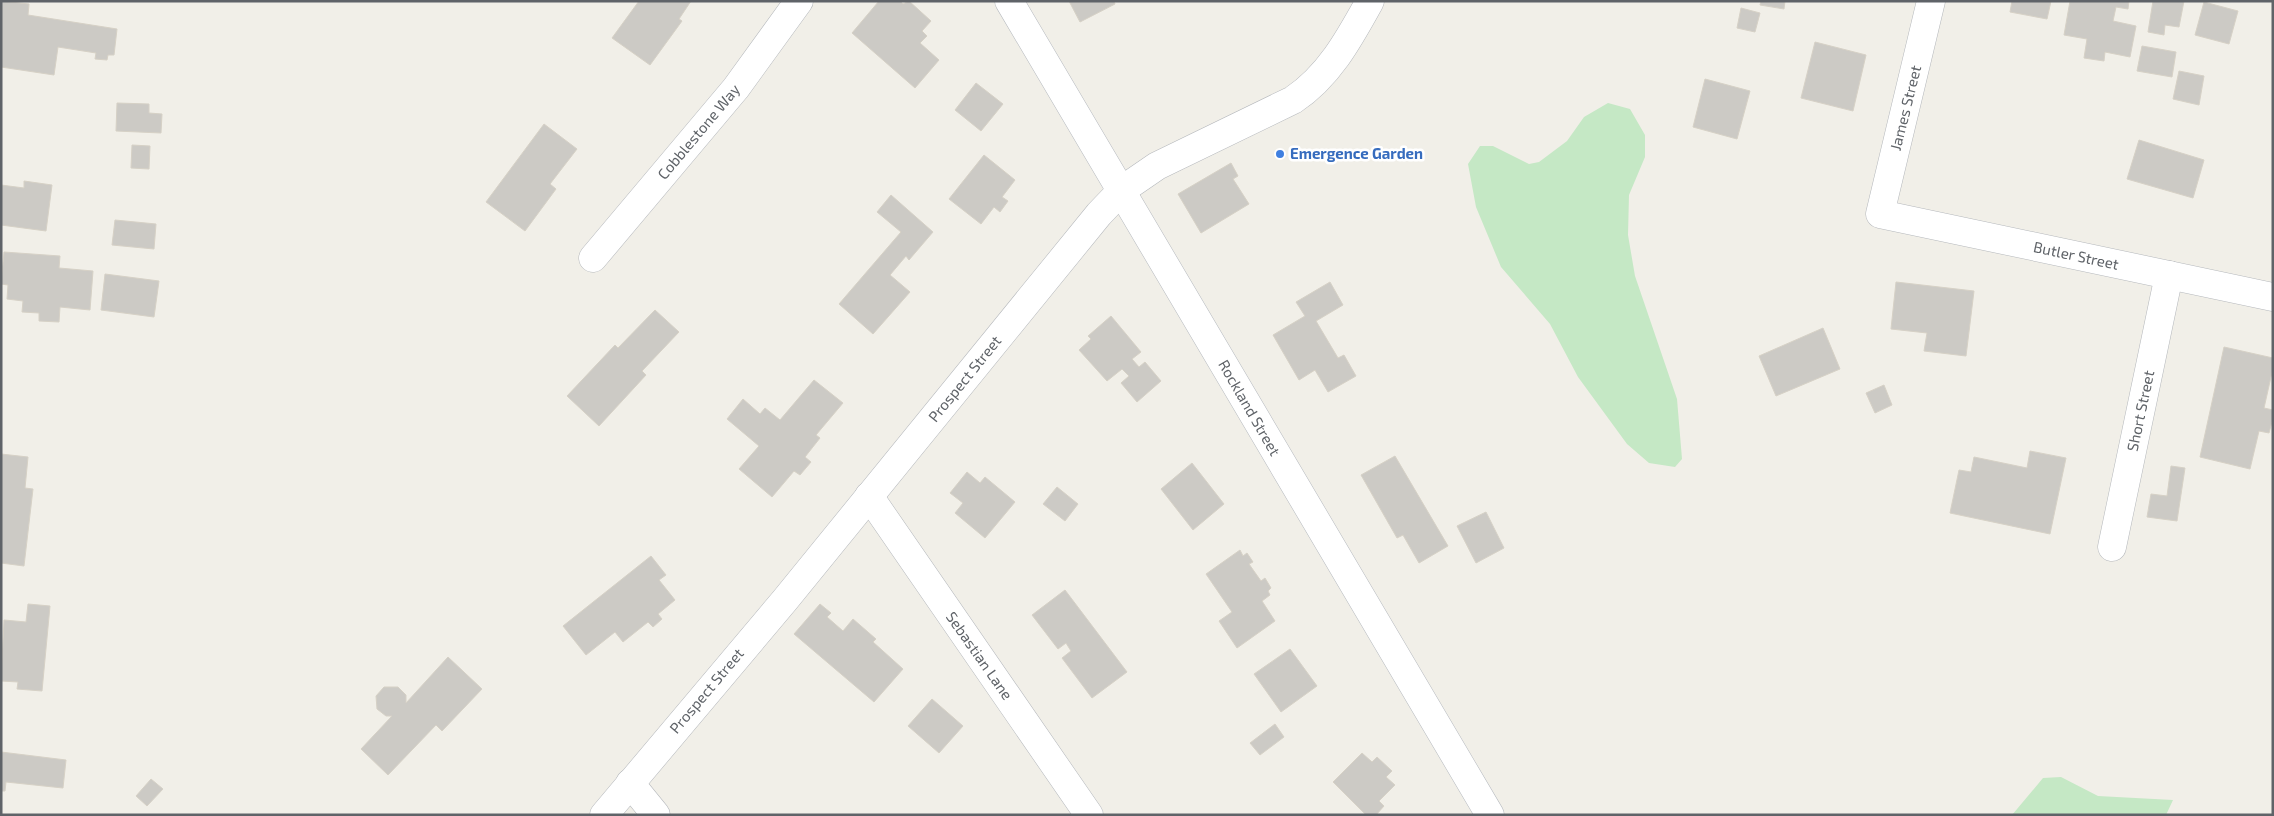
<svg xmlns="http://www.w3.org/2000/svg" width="2274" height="816" font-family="'Exo 2',sans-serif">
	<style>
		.green { fill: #c5e8c5 }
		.building { fill: #cccac5; stroke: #d6d1c6 }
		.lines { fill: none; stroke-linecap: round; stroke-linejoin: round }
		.street-casing { stroke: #b5b8bc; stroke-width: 29 }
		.secondary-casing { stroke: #b6babf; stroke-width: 29 }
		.street { stroke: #fff; stroke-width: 28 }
		.secondary { stroke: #fff; stroke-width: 28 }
		.shop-dot { fill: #3f7fe0; stroke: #fff; stroke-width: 2 }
		.labels { text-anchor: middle; stroke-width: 5; stroke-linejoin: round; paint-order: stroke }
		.street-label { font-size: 15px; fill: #5f6368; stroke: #fff }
		.shop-label { font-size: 15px; font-weight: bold; fill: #366cbe; stroke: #fff; text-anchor: start }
	</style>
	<rect width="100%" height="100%" fill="#f1efe8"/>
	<g class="green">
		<path d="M1608 103 1630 109 1645 135V157L1629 195 1628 235 1635 276 1677 399 1682 459 1675 467 1649 463 1627 444 1578 377 1550 324 1501 267 1476 207 1468 164 1480 146H1493L1529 164 1539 162 1567 141 1584 117Z"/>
		<path d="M2061 777 2098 796 2173 800 2166 815H2012L2043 778Z"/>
	</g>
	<g class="building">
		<path d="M1 1 29 4 28 15 117 29 114 55H108L107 60 95 59 96 53 58 47 54 75 1 67Z"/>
		<path d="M639 1H691L679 19 682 21 650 65 612 38Z"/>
		<path d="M879 1H900L903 4 909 1 931 21 922 31 927 36 920 43 939 60 915 88 852 33Z"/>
		<path d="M1069 1H1114L1115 4 1080 22Z"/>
		<path d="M1761 1H1785L1784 9 1760 5Z"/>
		<path d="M2012 1H2051L2047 19 2010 12Z"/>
		<path d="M2070 1H2129L2128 9 2116 7 2113 21 2136 26 2130 57 2105 52 2104 61 2084 58 2087 39 2064 35Z"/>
		<path d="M2153 1H2184L2179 27 2165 25 2164 35 2148 32Z"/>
		<path d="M2204 2 2238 11 2229 44 2195 35Z"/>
		<path d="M1741 8 1760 13 1755 32 1737 28Z"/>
		<path d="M1815 42 1866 55 1853 111 1801 98Z"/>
		<path d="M2142 46 2176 52 2172 77 2137 71Z"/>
		<path d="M2179 71 2204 76 2199 105 2173 99Z"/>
		<path d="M1705 79 1750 91 1737 139 1693 127Z"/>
		<path d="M976 83 1003 104 981 131 955 110Z"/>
		<path d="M117 103 149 104V113L162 114 161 133 116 131Z"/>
		<path d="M544 124 577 149 550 184 556 189 525 231 486 202Z"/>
		<path d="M2139 140 2204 160 2193 198 2127 179Z"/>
		<path d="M132 145 150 146 149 169 131 168Z"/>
		<path d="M984 155 1015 180 1002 197 1008 201 1000 212 994 207 981 224 949 199Z"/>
		<path d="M1231 163 1238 176 1233 179 1249 204 1201 233 1178 194Z"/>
		<path d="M24 181 52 185 46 231 1 225V185L24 188Z"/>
		<path d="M891 195 933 232 909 260 906 256 890 275 910 292 873 334 839 304 901 232 877 212Z"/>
		<path d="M115 220 156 224 154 249 112 245Z"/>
		<path d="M4 252 60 256 59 268 93 271 90 310 60 307 59 322 39 321V313L22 312 23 301 7 299 8 285 1 284Z"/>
		<path d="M105 274 159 281 154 317 101 310Z"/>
		<path d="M1330 282 1343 305 1316 321 1338 358 1344 355 1356 376 1328 392 1315 370 1299 380 1273 335 1305 316 1296 302Z"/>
		<path d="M1896 282 1974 291 1966 356 1924 351 1927 333 1891 329Z"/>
		<path d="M655 310 679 332 642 371 646 375 599 426 567 396 615 345 618 348Z"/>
		<path d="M1111 316 1141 352 1132 359 1139 367 1145 362 1161 381 1137 402 1121 383 1129 376 1122 369 1107 381 1079 350 1091 339 1088 336Z"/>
		<path d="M1823 328 1840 369 1776 396 1759 356Z"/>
		<path d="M2224 347 2273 358V368L2264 408 2273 410V418L2269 433 2259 431 2250 469 2200 457Z"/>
		<path d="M814 380 843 403 816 435 820 438 805 457 811 462 800 475 794 471 772 497 739 469 759 446 727 419 743 399 760 414 765 408 780 420Z"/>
		<path d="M1884 385 1892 405 1875 413 1866 393Z"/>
		<path d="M2030 451 2066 458 2050 534 1950 513 1959 470 1971 472 1974 457 2027 468Z"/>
		<path d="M1 454 28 457 25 488 33 489 24 566 1 563Z"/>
		<path d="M1395 456 1448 546 1419 563 1403 535 1397 538 1361 475Z"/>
		<path d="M1192 463 1224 504 1193 530 1161 489Z"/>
		<path d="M2171 466 2185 468 2177 521 2147 517 2151 494 2167 496Z"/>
		<path d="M967 472 980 483 985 477 1015 502 985 538 955 513 963 503 950 493Z"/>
		<path d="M1057 487 1078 504 1065 521 1043 504Z"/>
		<path d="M1486 512 1504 548 1476 563 1457 526Z"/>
		<path d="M1240 550 1243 556 1247 553 1253 562 1249 564 1261 581 1265 578 1271 588 1268 591 1270 595 1262 601 1275 621 1237 648 1219 621 1232 612 1206 574Z"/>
		<path d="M651 556 666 575 659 580 675 600 658 614 662 619 653 627 648 622 623 642 615 632 586 655 563 626Z"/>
		<path d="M1065 590 1127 672 1092 698 1062 658 1071 651 1066 643 1058 649 1032 615Z"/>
		<path d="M28 604 50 606 42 691 17 689 18 682 1 681 4 620 26 622Z"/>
		<path d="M820 604 831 613 827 617 843 631 853 619 876 639 873 642 903 669 874 702 794 634Z"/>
		<path d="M1290 649 1317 686 1281 712 1254 674Z"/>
		<path d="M448 657 482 689 442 731 436 725 388 775 361 749 392 716H386L377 709 376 696 384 687H398L406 695V703Z"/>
		<path d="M932 699 963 726 939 753 908 726Z"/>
		<path d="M1275 724 1284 737 1260 755 1250 743Z"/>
		<path d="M1 752 66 760 63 788 6 782 5 791H1Z"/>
		<path d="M1362 753 1372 762 1377 757 1392 771 1386 777 1395 785 1379 801 1384 806 1376 815H1366L1333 782Z"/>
		<path d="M151 779 163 789 147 806 136 796Z"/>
	</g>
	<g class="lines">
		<g class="street-casing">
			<g id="street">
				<path d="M1931 1 1880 214 2273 297"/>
				<path d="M593 258 736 88 799 1"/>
				<path d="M869 496 1089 815"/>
				<path d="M2112 547 2169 275"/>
				<path d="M630 783 656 815"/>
				<path d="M604 815 785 600 1099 214 1122 190 1157 166 1293 100C1329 76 1349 39 1370 1"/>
			</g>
		</g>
		<g class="secondary-casing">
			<path id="secondary" d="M1009 1 1490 815"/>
		</g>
		<use href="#street" class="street"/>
		<use href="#secondary" class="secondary"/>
	</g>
	<circle class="shop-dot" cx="1280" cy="154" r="5"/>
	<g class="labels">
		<g class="street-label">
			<text transform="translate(1906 108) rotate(-76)" y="5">James Street</text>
			<text transform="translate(699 132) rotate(-50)" y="5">Cobblestone Way</text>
			<text transform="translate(2076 256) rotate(12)" y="5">Butler Street</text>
			<text transform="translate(965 379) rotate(-51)" y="5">Prospect Street</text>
			<text transform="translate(1249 408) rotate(60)" y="5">Rockland Street</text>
			<text transform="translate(2141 411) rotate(-78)" y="5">Short Street</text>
			<text transform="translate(979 656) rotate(55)" y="5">Sebastian Lane</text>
			<text transform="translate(707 691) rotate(-50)" y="5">Prospect Street</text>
		</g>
		<g class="shop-label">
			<text x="1290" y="159">Emergence Garden</text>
		</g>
	</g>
	<rect width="2274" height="816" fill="none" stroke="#5f6368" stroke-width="5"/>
</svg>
